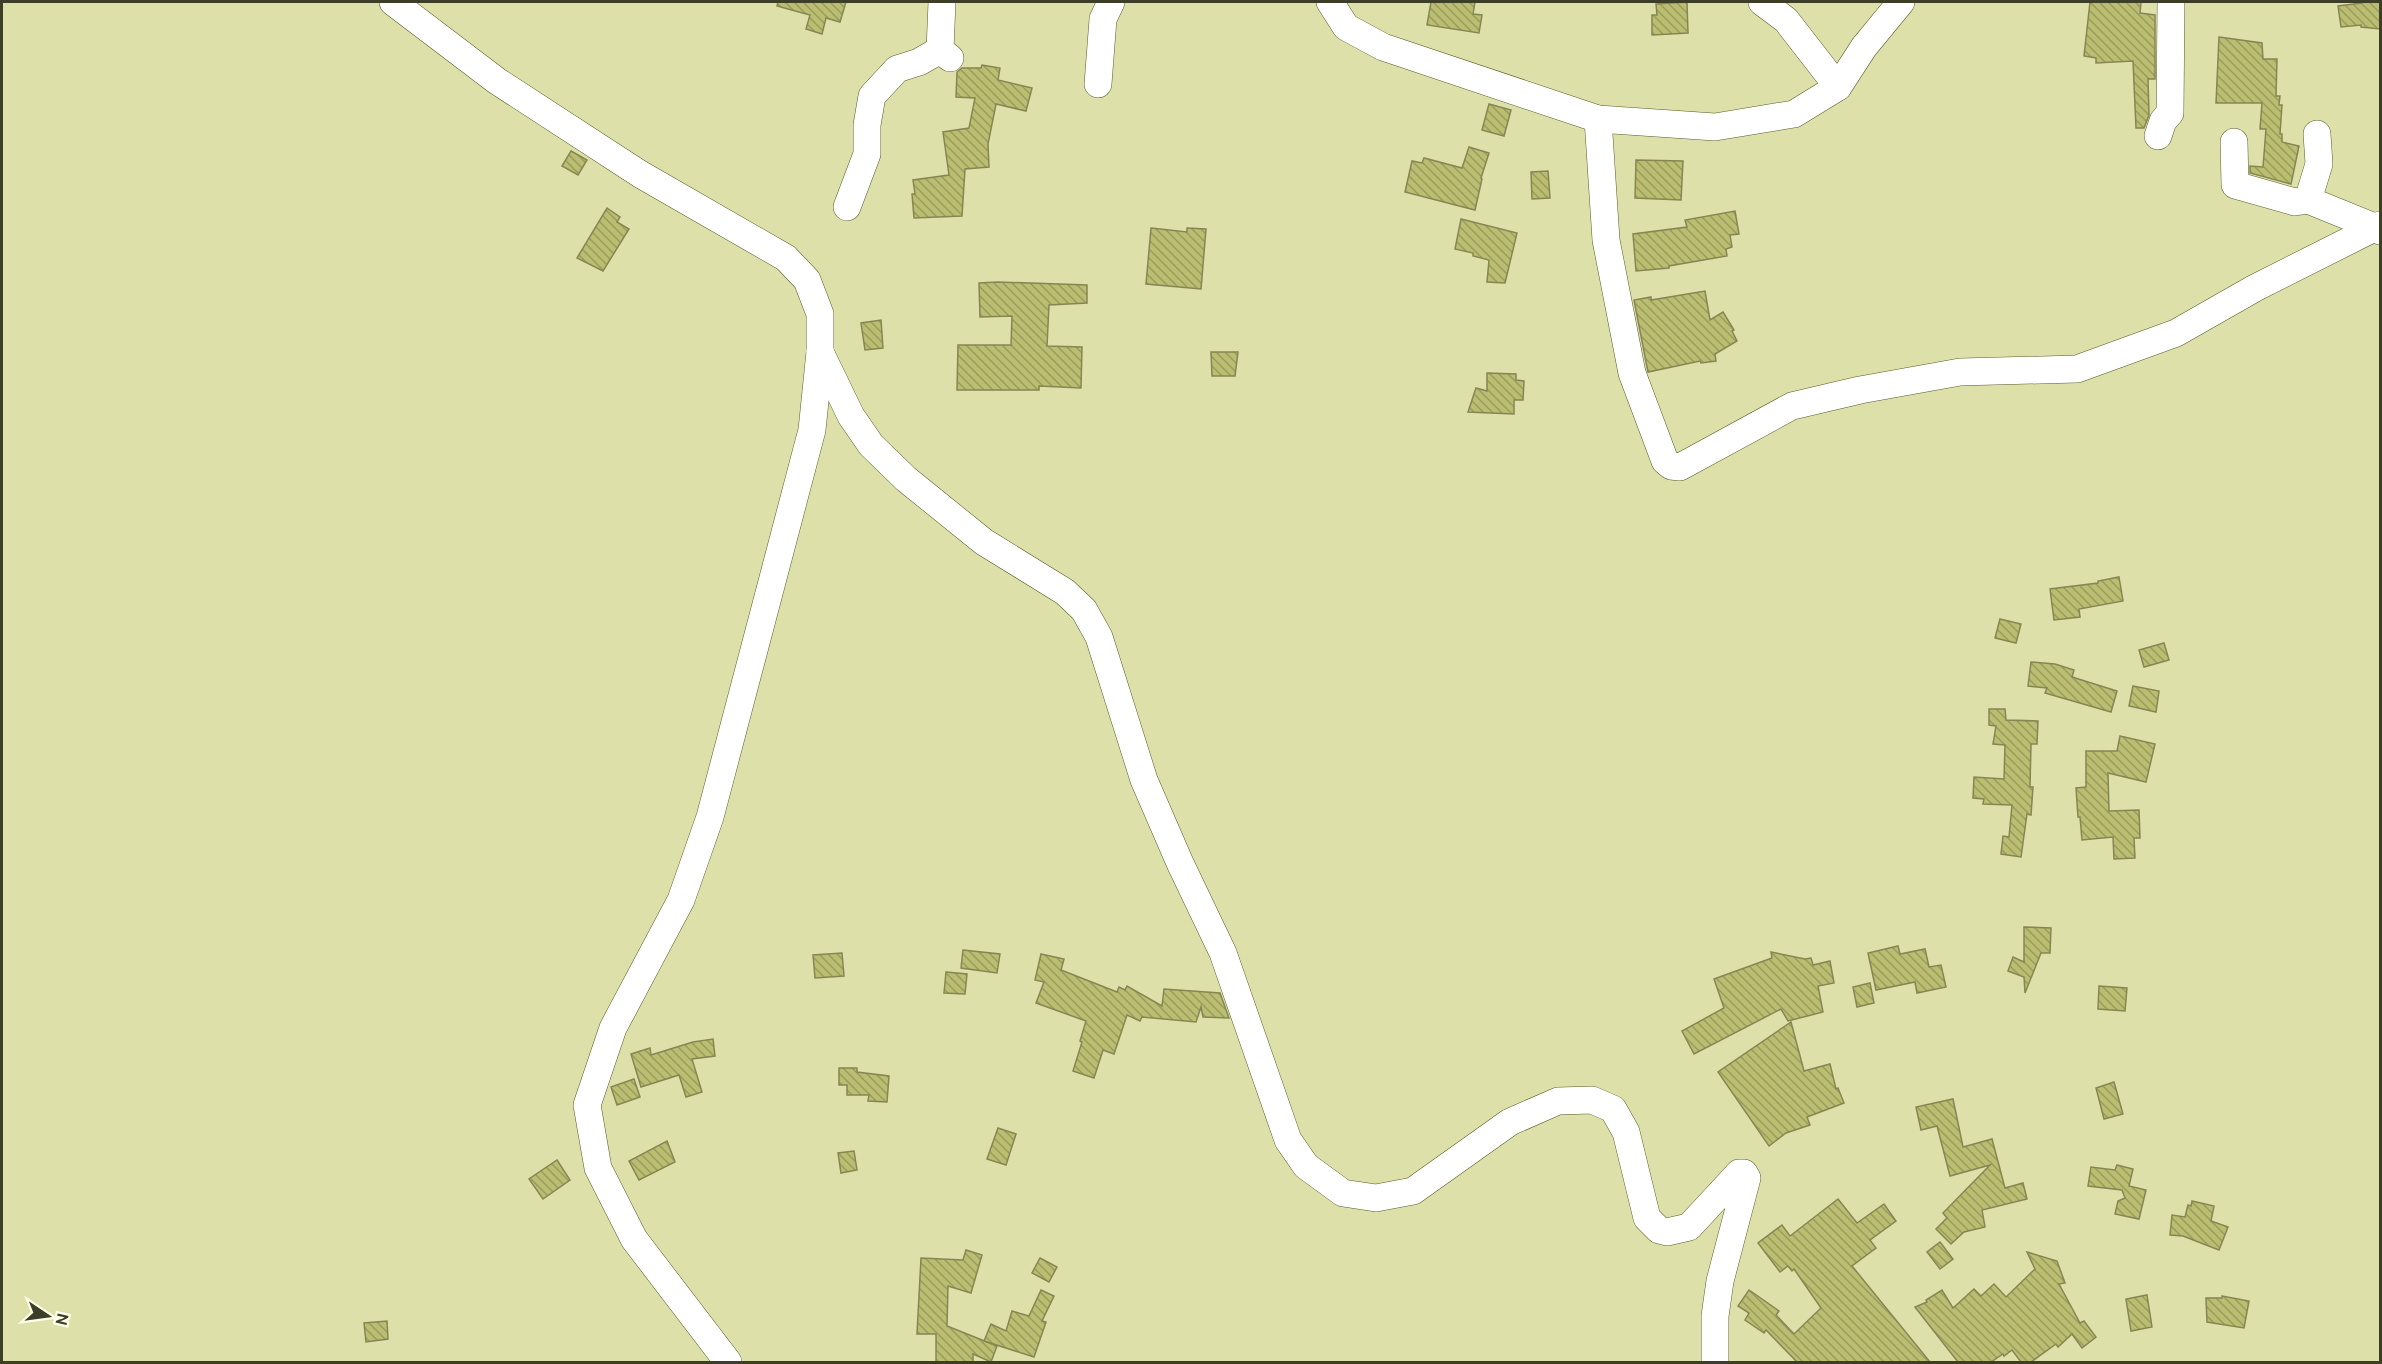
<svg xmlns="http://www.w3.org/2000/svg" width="2382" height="1364" font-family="Ubuntu,sans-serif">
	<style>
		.building { fill: url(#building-back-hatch); stroke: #858753; stroke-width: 1.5 }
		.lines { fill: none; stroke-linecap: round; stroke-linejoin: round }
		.minor-casing { stroke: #5a5b28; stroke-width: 28 }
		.minor { stroke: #fff; stroke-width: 27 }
	</style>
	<defs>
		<pattern id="building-back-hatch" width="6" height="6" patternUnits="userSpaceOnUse" patternTransform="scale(1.5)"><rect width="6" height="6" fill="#bbbe70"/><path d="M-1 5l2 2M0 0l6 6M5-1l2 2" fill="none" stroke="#999c5c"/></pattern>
	</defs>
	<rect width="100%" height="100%" fill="#dde0a9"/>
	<g class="building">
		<path d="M778 2H846L840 22 826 18 822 34 806 29 810 15 777 6Z"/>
		<path d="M1431 2H1475L1473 14 1482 15 1479 33 1427 25Z"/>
		<path d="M1687 2 1688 33 1652 35V15H1657L1656 4Z"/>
		<path d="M2090 2H2141L2140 13 2155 15V79H2148L2149 115 2144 128H2136L2133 61 2096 63V58L2084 56Z"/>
		<path d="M2363 2H2380V29L2361 27V25L2341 27 2338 6 2362 3Z"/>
		<path d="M2219 37 2262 43 2263 59H2277L2276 96H2280L2279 105H2282L2280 134H2282V142L2299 146 2291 184 2250 173V166L2263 167 2266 129H2260L2262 103H2216Z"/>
		<path d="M982 65 1000 68 998 80 1032 88 1026 111 996 104 988 144 989 167 965 169 962 216 914 218 912 194H915L913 180 949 175 943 132 969 128 975 98 956 97 957 72 962 68H981Z"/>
		<path d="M1489 104 1511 110 1504 136 1482 130Z"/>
		<path d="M1469 147 1489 153 1481 178 1482 179 1475 210 1405 192 1412 161 1422 163 1424 158 1462 168Z"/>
		<path d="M571 151 587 160 578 175 562 166Z"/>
		<path d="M1636 160 1683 161 1681 200 1635 198Z"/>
		<path d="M1548 171 1550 198 1532 199 1531 172Z"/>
		<path d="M607 208 620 217 617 222 629 229 603 271 577 258Z"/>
		<path d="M1735 211 1739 234 1730 235 1732 247 1726 249 1727 256 1669 266V268L1636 271 1633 234 1687 227 1685 220Z"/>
		<path d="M1461 219 1517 233 1505 283 1487 282 1489 260 1473 256V253L1455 249Z"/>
		<path d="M1151 228 1187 232V228L1206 229 1201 289 1146 284Z"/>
		<path d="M998 282 1087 285V303L1049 305 1047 346 1082 347 1081 388 1039 386V390H957L958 345H1011L1012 316 980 317 979 283Z"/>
		<path d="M1705 291 1710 320 1723 312 1734 330 1732 331 1737 341 1715 354 1716 361 1701 363 1700 361 1648 372 1634 300 1651 297V300Z"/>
		<path d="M881 320 883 348 865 350 861 323Z"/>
		<path d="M1211 352H1238L1235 376H1212Z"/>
		<path d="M1487 373 1516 374V380L1524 381 1523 400H1514V414L1468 412 1476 388 1487 391Z"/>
		<path d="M2119 577 2123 601 2079 609 2080 617 2054 620 2050 589 2098 583V581Z"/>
		<path d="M2000 619 2021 624 2016 643 1995 638Z"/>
		<path d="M2164 643 2169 660 2144 667 2139 650Z"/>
		<path d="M2031 662 2055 664 2074 670 2072 677 2117 691 2111 712 2045 693 2047 688 2028 686Z"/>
		<path d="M2133 686 2159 691 2156 712 2129 706Z"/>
		<path d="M1989 709H2005L2006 720 2038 721 2037 744H2031L2030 787H2033L2031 815 2027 814 2021 857 2001 854 2003 836 2009 837 2012 805 1983 804 1984 799 1973 798 1974 777 2004 779 2005 745 1993 744 1996 726 1989 725Z"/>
		<path d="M2120 736 2155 744 2146 782 2108 773 2109 811 2139 810 2140 838H2134L2135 858 2114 859 2113 837 2082 840 2080 817H2078L2076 788 2086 787V751H2117Z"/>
		<path d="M2024 927 2051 928 2050 953H2041L2025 993 2024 977 2008 971 2013 957 2024 962Z"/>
		<path d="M1898 946 1900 954 1925 949 1929 967 1941 965 1946 987 1917 993 1915 982 1876 990 1868 953Z"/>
		<path d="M963 950 1000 954 997 973 961 968Z"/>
		<path d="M1771 952 1805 959 1811 958 1813 965 1830 961 1834 983 1818 986 1823 1012 1788 1021 1781 1009 1694 1054 1682 1031 1724 1008 1714 979 1772 958Z"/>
		<path d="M842 953 844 976 815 978 813 955Z"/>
		<path d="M1041 954 1064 959 1061 970 1117 992 1119 987 1125 990 1127 986 1162 1006 1164 989 1220 993 1229 1018 1203 1017 1201 1007 1196 1022 1142 1017 1140 1021 1127 1015 1114 1054 1103 1050 1094 1078 1073 1071 1082 1042 1080 1041 1086 1021 1036 1003 1044 982 1035 980Z"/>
		<path d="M946 972 967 974 965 994 944 993Z"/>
		<path d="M1870 983 1874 1003 1857 1007 1853 987Z"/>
		<path d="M2099 986 2127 988 2125 1011 2098 1009Z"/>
		<path d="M1791 1022 1804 1071 1830 1064 1836 1089 1838 1088 1844 1103 1807 1117 1810 1125 1786 1133 1769 1146 1718 1072Z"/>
		<path d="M713 1039 715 1056 692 1059 702 1092 686 1097 679 1075 641 1087 631 1054 650 1048 651 1055 693 1042Z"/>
		<path d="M839 1068H857V1072L889 1076 887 1102 868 1101 869 1095H847V1085H839Z"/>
		<path d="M634 1079 640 1097 617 1105 611 1087Z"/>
		<path d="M2114 1082 2123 1114 2104 1119 2096 1088Z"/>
		<path d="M1953 1099 1963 1147 1992 1139 2005 1188 2023 1183 2027 1199 1982 1210 1985 1227 1964 1232 1951 1244 1936 1229 1947 1218 1943 1213 1990 1165 1950 1176 1937 1126 1921 1130 1916 1107Z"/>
		<path d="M998 1128 1016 1134 1006 1165 987 1159Z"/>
		<path d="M667 1141 675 1162 639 1180 629 1161Z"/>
		<path d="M854 1151 857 1170 841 1173 838 1153Z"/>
		<path d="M557 1160 570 1180 543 1199 529 1179Z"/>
		<path d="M2117 1165 2133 1169 2129 1186 2146 1190 2139 1219 2115 1214 2118 1201 2125 1198 2122 1190 2088 1186 2091 1167 2115 1170Z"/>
		<path d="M1838 1199 1857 1223 1884 1204 1896 1221 1870 1240 1876 1248 1852 1266 1930 1362H1797L1766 1330 1764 1333 1745 1320 1749 1313 1738 1306 1749 1290 1779 1311 1776 1315 1794 1334 1821 1308 1794 1269 1792 1271 1788 1266 1780 1272 1758 1243 1782 1225 1790 1236Z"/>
		<path d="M2192 1201 2214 1206 2211 1221 2228 1227 2219 1250 2183 1236 2170 1235 2172 1215 2185 1217 2188 1205 2191 1206Z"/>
		<path d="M1940 1242 1953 1259 1940 1269 1927 1252Z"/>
		<path d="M966 1250 982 1255 971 1293 948 1286 947 1326 997 1346 991 1362 973 1354V1362H936V1334H917L921 1258 963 1260Z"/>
		<path d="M2027 1252 2057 1261 2065 1283 2059 1284 2080 1323 2084 1321 2096 1337 2082 1348 2072 1334 2058 1347 2056 1344 2031 1362H2021L2012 1350 2004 1356 2003 1354 1991 1362H1958L1915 1307 1927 1302 1926 1300 1942 1290 1953 1308 1974 1289 1981 1296 1994 1284 2006 1297 2035 1269Z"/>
		<path d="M1040 1258 1057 1267 1049 1282 1032 1273Z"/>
		<path d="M1041 1290 1054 1296 1042 1321 1046 1322 1034 1357 984 1341 991 1324 1006 1331 1012 1311 1029 1316Z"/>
		<path d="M2147 1295 2152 1327 2131 1331 2126 1299Z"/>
		<path d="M2222 1296 2249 1301 2244 1328 2207 1322 2206 1298H2222Z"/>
		<path d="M387 1321 388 1339 366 1342 364 1323Z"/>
	</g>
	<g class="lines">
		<g class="minor-casing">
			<g id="minor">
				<path d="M393 2 497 81 640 174 786 258 807 280 820 314V352L812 430 710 817 681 900 613 1028 587 1105 598 1168 634 1239 728 1362"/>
				<path d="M942 2 940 50 950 58"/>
				<path d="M1330 2 1346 27 1383 47 1598 119 1715 127 1794 114 1838 87 1864 47 1901 2"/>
				<path d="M1762 2 1786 20 1838 87"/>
				<path d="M1098 84 1103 19 1111 2"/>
				<path d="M1598 119 1606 240 1632 373 1665 461 1671 466 1680 467 1792 406 1860 390 1960 372 2077 369 2176 333 2255 288 2380 225"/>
				<path d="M2158 136 2163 121 2170 113 2171 2"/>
				<path d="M2234 142 2235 185 2295 202 2308 200 2319 164 2317 134"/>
				<path d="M2308 200 2377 228 2380 231"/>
				<path d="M847 207 867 154V125L872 96 897 69 919 62 940 50"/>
				<path d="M820 352 851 416 871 445 906 479 984 542 1065 592 1084 610 1099 637 1144 780 1180 863 1223 953 1288 1140 1306 1166 1343 1193 1376 1198 1413 1191 1510 1122 1558 1101 1592 1100 1613 1109 1626 1132 1647 1218 1659 1230 1667 1232 1689 1227 1739 1173H1744L1747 1178 1720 1281 1715 1316V1362"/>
			</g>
		</g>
		<use href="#minor" class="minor"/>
	</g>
	<rect width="2382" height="1364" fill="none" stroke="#3d3e28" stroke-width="6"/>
	<g transform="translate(48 1316) rotate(103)" stroke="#fdffe9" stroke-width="4.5" paint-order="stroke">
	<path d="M0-4.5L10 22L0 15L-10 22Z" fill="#3d3e28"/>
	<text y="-9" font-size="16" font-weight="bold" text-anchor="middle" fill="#3d3e28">N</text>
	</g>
</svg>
